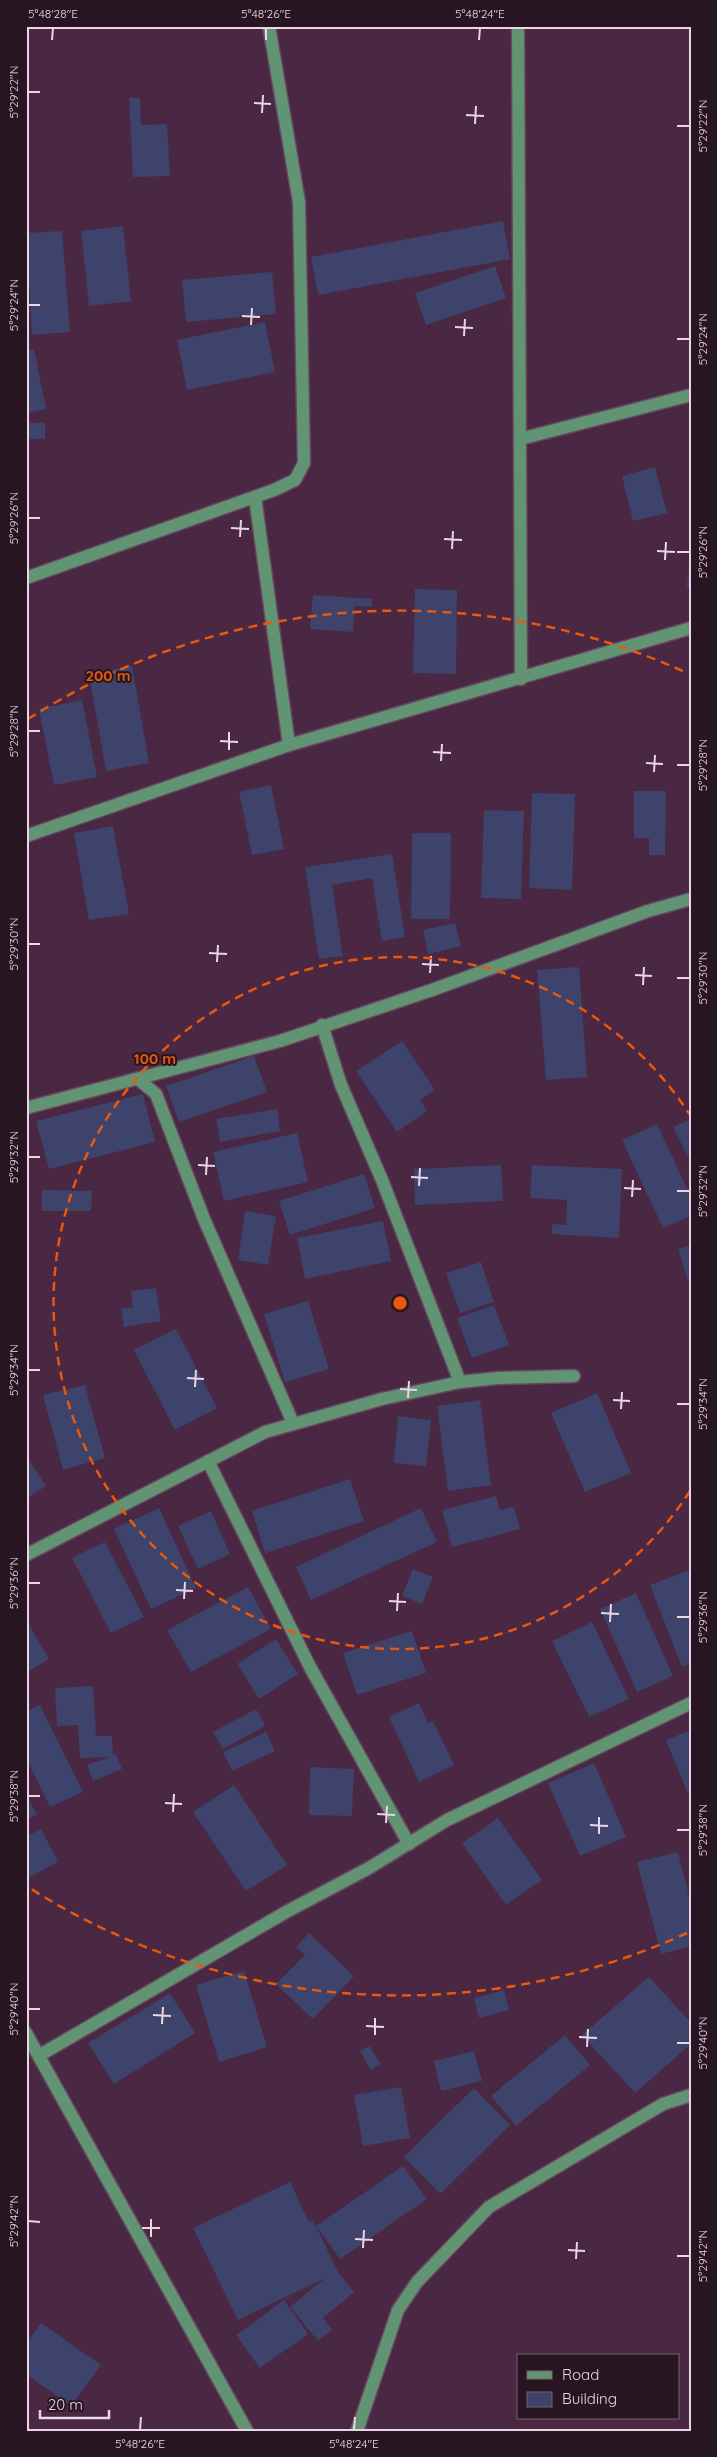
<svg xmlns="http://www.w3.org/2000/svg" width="717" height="2457" font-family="Quicksand,sans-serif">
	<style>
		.building { fill: #3d436b }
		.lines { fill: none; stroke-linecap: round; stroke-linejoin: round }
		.minor-casing { stroke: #67465f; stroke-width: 15 }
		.minor { stroke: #609473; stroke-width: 12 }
		.ticks { fill: none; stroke: #ecd5e5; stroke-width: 2 }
		.ring { fill: none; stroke: #e8590c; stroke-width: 2.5; stroke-dasharray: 9 6 }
		.centre { fill: #e8590c; stroke: #271622; stroke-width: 2.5 }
		.ring-label { font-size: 15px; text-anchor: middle; font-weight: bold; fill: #e8590c; stroke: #271622; stroke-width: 4; stroke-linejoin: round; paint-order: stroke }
		.neatline { fill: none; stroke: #ecd5e5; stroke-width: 2 }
		.ticks-label { font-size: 12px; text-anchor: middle; fill: #ecd5e5 }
	</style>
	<rect width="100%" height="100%" fill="#4a2742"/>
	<g class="building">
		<path d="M129 98H140L141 125 167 124 170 176 133 177Z"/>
		<path d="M503 221 510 259 318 295 311 257Z"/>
		<path d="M123 226 131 301 89 306 81 231Z"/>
		<path d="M62 231 70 332 32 335 26 233Z"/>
		<path d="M495 266 506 298 426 325 415 293Z"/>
		<path d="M272 272 276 314 186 322 182 280Z"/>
		<path d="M265 322 275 372 187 390 177 340Z"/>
		<path d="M34 349 46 409 26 413V351Z"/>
		<rect x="26" y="423" width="19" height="16"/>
		<path d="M655 467 667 513 633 521 622 476Z"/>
		<path d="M689 562H691V588H687Z"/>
		<path d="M415 589 457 590 456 674 413 673Z"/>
		<path d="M313 595 372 599V607L355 606 353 632 310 629Z"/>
		<path d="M132 666 149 763 106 771 89 674Z"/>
		<path d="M82 700 97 777 54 785 39 709Z"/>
		<path d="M271 785 284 849 252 855 239 792Z"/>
		<path d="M634 791H666L665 855H649V838H634Z"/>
		<path d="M532 793 575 794 572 890 529 888Z"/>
		<path d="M484 810 524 811 521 899 481 898Z"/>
		<path d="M113 826 129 914 89 920 74 833Z"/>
		<path d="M412 833H451L450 919H411Z"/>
		<path d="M392 854 405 937 382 941 372 878 332 885 343 956 319 959 305 867Z"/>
		<path d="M455 923 461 946 428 954 423 930Z"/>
		<path d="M579 967 587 1077 546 1080 537 970Z"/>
		<path d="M402 1041 435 1090 420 1100 427 1111 397 1132 356 1071Z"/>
		<path d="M254 1056 267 1092 179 1122 166 1086Z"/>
		<path d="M143 1094 155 1142 49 1169 36 1121Z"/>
		<path d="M277 1109 280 1131 220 1142 216 1119Z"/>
		<path d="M691 1119V1163L673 1127Z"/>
		<path d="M657 1124 691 1197V1216L663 1228 622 1140Z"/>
		<path d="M297 1133 308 1182 224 1201 213 1152Z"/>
		<path d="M501 1165 503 1201 415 1205 414 1169Z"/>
		<path d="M532 1165 622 1169 619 1238 552 1234V1224L566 1225 567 1200 530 1198Z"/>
		<path d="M364 1174 375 1208 290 1235 279 1201Z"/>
		<path d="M42 1190 92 1191 91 1211H42Z"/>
		<path d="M245 1211 276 1216 268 1265 238 1260Z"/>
		<path d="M383 1221 391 1261 305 1279 297 1238Z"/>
		<path d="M691 1245V1283L689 1284 678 1249Z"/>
		<path d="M481 1262 494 1302 460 1313 446 1273Z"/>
		<path d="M156 1288 161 1321 124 1327 121 1309 133 1307 131 1291Z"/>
		<path d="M308 1301 329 1369 285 1382 264 1314Z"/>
		<path d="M494 1305 509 1345 472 1358 457 1318Z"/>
		<path d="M176 1329 217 1408 175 1430 134 1350Z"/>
		<path d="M85 1385 105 1458 63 1470 43 1395Z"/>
		<path d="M597 1393 631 1473 585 1492 551 1413Z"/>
		<path d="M480 1400 491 1485 448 1491 437 1406Z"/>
		<path d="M398 1416 431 1420 426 1466 394 1463Z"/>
		<path d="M26 1455 46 1486 26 1499Z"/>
		<path d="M350 1479 364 1521 265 1553 252 1511Z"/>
		<path d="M496 1496 500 1510 514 1507 520 1529 452 1547 442 1510Z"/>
		<path d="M159 1508 196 1588 151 1609 114 1529Z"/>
		<path d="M421 1508 437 1542 311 1600 296 1567Z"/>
		<path d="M211 1511 230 1554 198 1569 178 1526Z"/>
		<path d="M105 1542 144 1617 111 1633 72 1558Z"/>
		<path d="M413 1569 433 1577 422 1604 402 1596Z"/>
		<path d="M689 1570 691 1664 682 1667 650 1585Z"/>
		<path d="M248 1587 271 1629 191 1672 167 1630Z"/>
		<path d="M636 1593 673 1676 637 1692 600 1609Z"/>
		<path d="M26 1620 49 1659 26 1673Z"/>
		<path d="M592 1622 629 1699 589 1717 552 1641Z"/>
		<path d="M412 1631 426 1673 357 1695 343 1653Z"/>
		<path d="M276 1639 298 1674 259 1699 237 1664Z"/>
		<path d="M93 1686 96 1736H112L113 1755 116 1754 122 1769 93 1781 87 1765 109 1757 80 1758 78 1725 57 1726 55 1688Z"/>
		<path d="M419 1703 428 1723 433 1721 454 1765 419 1782 389 1717Z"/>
		<path d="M40 1705 83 1792 50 1807 26 1758V1712Z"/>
		<path d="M256 1709 265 1726 223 1749 213 1732Z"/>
		<path d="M691 1730V1792L688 1794 666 1740Z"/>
		<path d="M266 1732 275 1751 232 1771 223 1752Z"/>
		<path d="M594 1763 626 1837 580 1856 548 1783Z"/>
		<path d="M310 1767 354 1769 352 1816 309 1815Z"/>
		<path d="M234 1785 287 1865 246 1891 193 1812Z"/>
		<path d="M26 1796 37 1814 26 1821Z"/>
		<path d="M498 1818 542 1880 506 1905 462 1843Z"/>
		<path d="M41 1829 58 1862 26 1879V1837Z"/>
		<path d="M678 1852 691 1904V1946L661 1954 637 1862Z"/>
		<path d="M309 1933 354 1976 313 2019 276 1984 305 1955 296 1947Z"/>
		<path d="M244 1971 267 2047 219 2062 196 1985Z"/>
		<path d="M649 1977 691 2023V2044L635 2093 582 2035Z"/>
		<path d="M504 1990 509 2010 479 2018 474 1998Z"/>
		<path d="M170 1993 195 2033 114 2084 88 2043Z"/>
		<path d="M565 2035 590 2065 516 2126 491 2096Z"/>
		<path d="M369 2046 381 2064 371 2070 360 2051Z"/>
		<path d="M474 2051 482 2081 441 2091 434 2061Z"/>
		<path d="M401 2087 410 2138 363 2146 354 2095Z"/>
		<path d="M474 2088 510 2125 440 2194 404 2157Z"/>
		<path d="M403 2166 427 2199 340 2259 316 2226Z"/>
		<path d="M290 2182 309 2222 313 2220 338 2272 354 2292 323 2318 332 2330 318 2341 290 2307 325 2278 238 2320 193 2228Z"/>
		<path d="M284 2300 308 2334 260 2368 236 2335Z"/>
		<path d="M41 2323 101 2365 71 2406 26 2374V2344Z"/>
	</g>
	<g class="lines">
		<g class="minor-casing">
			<g id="minor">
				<path d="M518 26 521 679"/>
				<path d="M520 439 691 395"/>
				<path d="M255 497 289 745"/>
				<path d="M26 578 274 490 295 480 304 463 299 202 269 26"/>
				<path d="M26 836 289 745 691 628"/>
				<path d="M322 1025 341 1085 382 1180 460 1382"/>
				<path d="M138 1079 156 1094 204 1219 293 1423"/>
				<path d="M26 1108 280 1041 432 990 648 911 691 899"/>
				<path d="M208 1461 310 1667 409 1844"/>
				<path d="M26 1555 265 1432 382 1399 460 1382 498 1378 574 1376"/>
				<path d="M26 2033 247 2431"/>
				<path d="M40 2055 286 1912 369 1868 447 1820 691 1703"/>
				<path d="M357 2431 398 2310 417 2282 489 2207 663 2104 691 2095"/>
			</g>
		</g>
		<use href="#minor" class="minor"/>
	</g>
	<path class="ticks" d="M52 40 53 28M266 40V28M479 40 480 28M28 92H40M254 103 271 104M262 113 263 95M466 115 484 116M475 124 476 106M677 126H690M28 305H40M242 316 260 317M251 325 252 308M455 327 473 328M464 336 465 319M677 339H690M28 518H40M231 528 249 529M240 537 241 520M444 539 462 540M452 549 453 531M657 551 675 552M677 552H690M665 560 666 542M28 731H40M220 741 238 742M229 750V732M433 752 451 753M441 761 442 744M646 763 663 764M677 765H690M654 772 655 755M28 944H40M209 953 227 954M217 962 218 945M422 964 439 965M430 973 431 956M635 975 652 976M677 978H690M643 985 644 967M28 1157H40M198 1165 215 1166M206 1175 207 1157M411 1177 428 1178M419 1186 420 1168M624 1188 641 1189M677 1191H690M632 1197 633 1180M28 1370H40M187 1378 204 1379M195 1387 196 1370M400 1389 417 1390M408 1398 409 1381M613 1400 630 1401M677 1404H690M621 1409 622 1392M28 1583H40M176 1590 193 1591M184 1599 185 1582M389 1601 406 1602M397 1611 398 1593M601 1613 619 1614M677 1617H690M610 1622 611 1604M28 1796H40M165 1803 182 1804M173 1812 174 1794M377 1814 395 1815M386 1823 387 1806M590 1825 608 1826M677 1830H690M599 1834V1817M28 2009H40M153 2015 171 2016M162 2024 163 2007M366 2026 384 2027M375 2035V2018M579 2037 597 2038M677 2043H690M587 2047 588 2029M28 2221 40 2222M142 2228H160M151 2237V2219M355 2239 373 2240M363 2248 364 2230M568 2250 585 2251M677 2256H690M576 2259 577 2242M140 2430 141 2417M354 2430 355 2417"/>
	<g class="ring">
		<path d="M690 1491A346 346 0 1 1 690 1115"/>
		<path d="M687 1933A692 692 0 0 1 28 1887M28 719A692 692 0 0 1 687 673"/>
	</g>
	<circle cx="400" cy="1303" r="8" class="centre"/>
	<g class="ring-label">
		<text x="108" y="681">200 m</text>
		<text x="155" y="1064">100 m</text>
	</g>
	<rect width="717" height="2457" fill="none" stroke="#271622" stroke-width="55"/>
	<rect x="517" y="2354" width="162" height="65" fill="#271622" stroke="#766270"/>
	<rect x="527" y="2371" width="25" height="8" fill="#609473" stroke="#766270"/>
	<text x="562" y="2380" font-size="15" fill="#ecd5e5">Road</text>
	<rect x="527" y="2392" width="25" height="15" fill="#3d436b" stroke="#766270"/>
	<text x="562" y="2404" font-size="15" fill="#ecd5e5">Building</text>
	<path d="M40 2410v8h69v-8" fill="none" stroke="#ecd5e5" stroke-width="2.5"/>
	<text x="48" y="2410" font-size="15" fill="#ecd5e5" stroke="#271622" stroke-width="4" paint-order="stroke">20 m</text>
	<rect x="28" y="28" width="662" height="2402" class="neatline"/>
	<g class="ticks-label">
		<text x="53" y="18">5°48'28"E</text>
		<text x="266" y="18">5°48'26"E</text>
		<text x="480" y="18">5°48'24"E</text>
		<text transform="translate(14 92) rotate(-90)" y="4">5°29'22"N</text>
		<text transform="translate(703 126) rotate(-90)" y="4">5°29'22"N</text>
		<text transform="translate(14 305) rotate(-90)" y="4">5°29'24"N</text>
		<text transform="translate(703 339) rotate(-90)" y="4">5°29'24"N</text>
		<text transform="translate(14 518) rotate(-90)" y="4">5°29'26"N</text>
		<text transform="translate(703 552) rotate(-90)" y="4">5°29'26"N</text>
		<text transform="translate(14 731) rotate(-90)" y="4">5°29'28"N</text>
		<text transform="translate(703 765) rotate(-90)" y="4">5°29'28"N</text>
		<text transform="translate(14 944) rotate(-90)" y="4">5°29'30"N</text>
		<text transform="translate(703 978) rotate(-90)" y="4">5°29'30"N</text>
		<text transform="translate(14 1157) rotate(-90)" y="4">5°29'32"N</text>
		<text transform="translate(703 1191) rotate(-90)" y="4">5°29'32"N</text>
		<text transform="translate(14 1370) rotate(-90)" y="4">5°29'34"N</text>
		<text transform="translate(703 1404) rotate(-90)" y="4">5°29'34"N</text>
		<text transform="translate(14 1583) rotate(-90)" y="4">5°29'36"N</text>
		<text transform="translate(703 1617) rotate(-90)" y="4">5°29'36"N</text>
		<text transform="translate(14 1796) rotate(-90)" y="4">5°29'38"N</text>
		<text transform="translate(703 1830) rotate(-90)" y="4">5°29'38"N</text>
		<text transform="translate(14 2009) rotate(-90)" y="4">5°29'40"N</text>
		<text transform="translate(703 2043) rotate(-90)" y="4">5°29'40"N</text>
		<text transform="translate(14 2221) rotate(-90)" y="4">5°29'42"N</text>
		<text transform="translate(703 2256) rotate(-90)" y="4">5°29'42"N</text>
		<text x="140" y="2448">5°48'26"E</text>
		<text x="354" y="2448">5°48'24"E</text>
	</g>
</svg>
